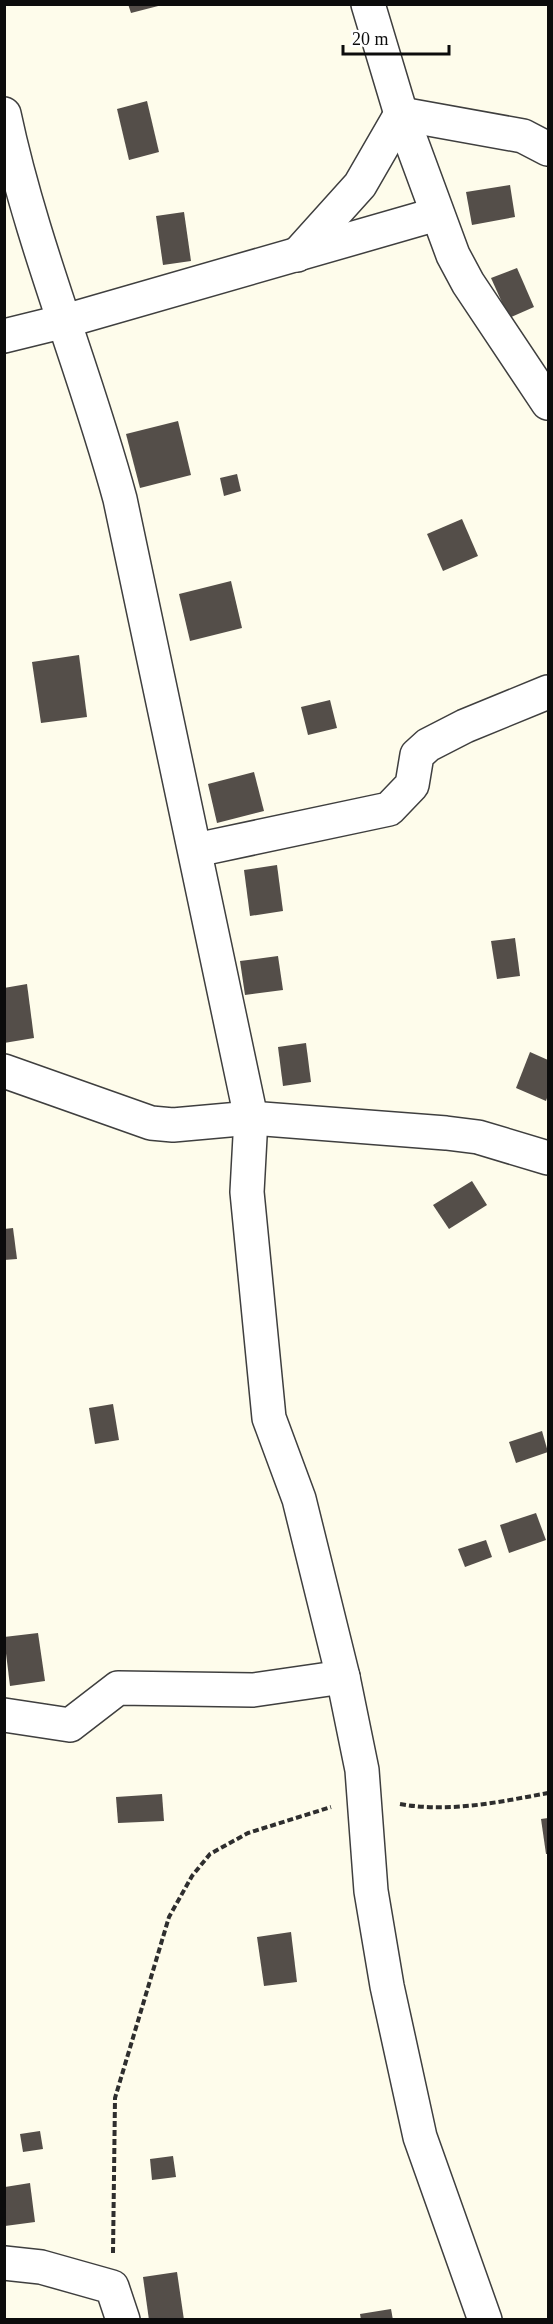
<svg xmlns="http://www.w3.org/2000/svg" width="553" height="2324" font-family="'Times New Roman',serif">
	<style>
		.building { fill: #544e49 }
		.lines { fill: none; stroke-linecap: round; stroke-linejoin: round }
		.minor-casing { stroke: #3f3f3f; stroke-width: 36 }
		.path { stroke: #2e2e2e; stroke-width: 4; stroke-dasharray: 6 3; stroke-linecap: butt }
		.minor { stroke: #fff; stroke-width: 33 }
	</style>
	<rect width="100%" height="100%" fill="#fefceb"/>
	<g class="building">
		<path d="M128 4H162V5L131 13Z"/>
		<path d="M147 101 159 152 129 160 117 109Z"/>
		<path d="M510 185 515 217 472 225 466 192Z"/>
		<path d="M184 212 191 261 163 265 156 216Z"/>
		<path d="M517 268 534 307 509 318 491 278Z"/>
		<path d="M178 421 191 475 140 488 126 434Z"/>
		<path d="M237 474 241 491 224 496 220 478Z"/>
		<path d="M462 519 478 556 443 571 427 534Z"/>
		<path d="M231 581 242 628 190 641 179 594Z"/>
		<path d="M79 655 87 717 41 723 32 662Z"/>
		<path d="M330 700 337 728 308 735 301 707Z"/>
		<path d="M254 772 264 811 217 823 208 784Z"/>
		<path d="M277 865 283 911 250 916 244 870Z"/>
		<path d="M515 938 520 976 497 979 491 941Z"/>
		<path d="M278 956 283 990 245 995 240 961Z"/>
		<path d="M27 984 34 1038 4 1043V988Z"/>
		<path d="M306 1043 311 1082 283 1086 278 1047Z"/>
		<path d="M530 1052 548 1060V1095L546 1101 516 1088Z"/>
		<path d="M472 1181 487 1205 449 1229 433 1205Z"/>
		<path d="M13 1228 17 1259 4 1260V1229Z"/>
		<path d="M113 1404 119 1440 95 1444 89 1408Z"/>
		<path d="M542 1431 548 1452 516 1463 509 1442Z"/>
		<path d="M536 1513 546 1540 509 1553 500 1525Z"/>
		<path d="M486 1540 492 1557 465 1567 458 1549Z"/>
		<path d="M38 1633 45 1681 10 1686 4 1637Z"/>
		<path d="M162 1794 164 1821 118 1823 116 1797Z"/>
		<path d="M548 1818V1854H546L541 1819Z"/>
		<path d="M291 1932 297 1982 264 1986 257 1937Z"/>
		<path d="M40 2131 43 2149 23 2152 20 2134Z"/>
		<path d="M173 2156 176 2177 152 2180 150 2159Z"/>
		<path d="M30 2183 35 2222 5 2226V2187Z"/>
		<path d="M177 2272 184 2320H149L143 2277Z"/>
		<path d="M391 2309 393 2320H361L360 2314Z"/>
	</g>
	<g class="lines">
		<g class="minor-casing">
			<g id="minor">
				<path d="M368 4 401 114 453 255 468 283 548 403"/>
				<path d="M4 114C32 246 85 369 120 499L251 1118 247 1192 269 1418 299 1499 343 1677 362 1770 371 1891 387 1986 420 2137 485 2320"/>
				<path d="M297 255 360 185 401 114 523 136 548 149"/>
				<path d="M4 336 65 321 437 214"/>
				<path d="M196 850 389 809 412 785 417 755 428 745 465 726 548 692"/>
				<path d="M4 1071 151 1123 173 1125 251 1118 446 1133 478 1137 548 1158"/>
				<path d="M4 1715 70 1725 118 1688 253 1690 343 1677"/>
				<path d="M4 2263 41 2267 112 2287 123 2320"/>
			</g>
		</g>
		<g class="path">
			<path d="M400 1804C450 1813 499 1802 548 1793"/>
			<path d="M113 2253 115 2098 169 1917 192 1876 210 1854 248 1833 331 1807"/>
		</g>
		<use href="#minor" class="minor"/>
	</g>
	<rect width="553" height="2324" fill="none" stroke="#0c0c0c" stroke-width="12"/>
	<path d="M343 45v9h106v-9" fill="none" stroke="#0c0c0c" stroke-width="3"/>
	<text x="352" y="45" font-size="18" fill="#0c0c0c" stroke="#ffffff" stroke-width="4.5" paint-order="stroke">20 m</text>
</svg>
